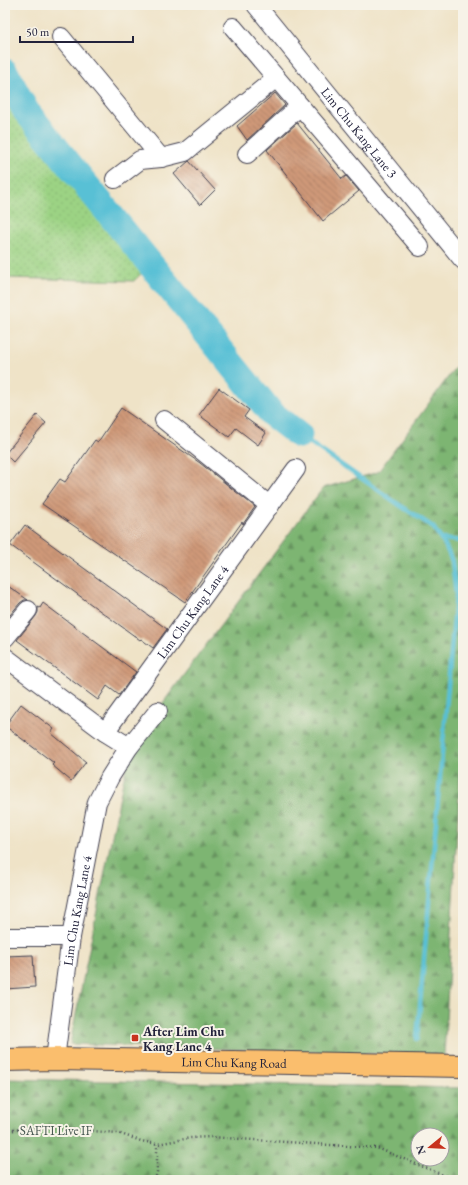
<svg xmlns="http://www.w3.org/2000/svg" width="468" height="1185" font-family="'EB Garamond',serif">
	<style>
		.grass { fill: url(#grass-dots); stroke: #5f7a60 }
		.forest { fill: url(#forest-firs); stroke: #506c56; fill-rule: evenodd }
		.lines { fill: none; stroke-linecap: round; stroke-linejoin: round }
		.stream { stroke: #58c0d5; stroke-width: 4.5 }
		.river { stroke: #58c0d5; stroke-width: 27 }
		.building { fill: url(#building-back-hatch) }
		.minor-casing { stroke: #413f50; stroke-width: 20 }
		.major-casing { stroke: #413f50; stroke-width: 24 }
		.path { stroke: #413f50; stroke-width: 2.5; stroke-dasharray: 1 3; stroke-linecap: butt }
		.minor { stroke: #fff; stroke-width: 18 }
		.major { stroke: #fabe6d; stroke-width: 22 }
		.poi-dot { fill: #c8321e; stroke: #f7f3e8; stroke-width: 1.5 }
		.labels { text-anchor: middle; stroke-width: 4; stroke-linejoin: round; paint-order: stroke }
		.street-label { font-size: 13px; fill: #22223b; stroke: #f7f3e8 }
		.poi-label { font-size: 13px; font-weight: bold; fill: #22223b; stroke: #f7f3e8; text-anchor: start }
		.park-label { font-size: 13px; fill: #475751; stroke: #f7f3e8 }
	</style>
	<defs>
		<pattern id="grass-dots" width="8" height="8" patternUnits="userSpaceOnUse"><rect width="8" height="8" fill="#9cd384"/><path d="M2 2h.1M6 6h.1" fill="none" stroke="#86b573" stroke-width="1.8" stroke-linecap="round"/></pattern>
		<pattern id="forest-firs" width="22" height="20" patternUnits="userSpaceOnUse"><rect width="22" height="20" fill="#7db572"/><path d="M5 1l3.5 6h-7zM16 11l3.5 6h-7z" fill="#66935f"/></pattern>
		<pattern id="building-back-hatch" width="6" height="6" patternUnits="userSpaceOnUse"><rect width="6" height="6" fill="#cf9978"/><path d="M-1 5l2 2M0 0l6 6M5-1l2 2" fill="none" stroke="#a87c64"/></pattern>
	</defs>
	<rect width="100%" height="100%" fill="#f7f3e8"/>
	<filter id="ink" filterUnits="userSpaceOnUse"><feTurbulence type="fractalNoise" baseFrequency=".025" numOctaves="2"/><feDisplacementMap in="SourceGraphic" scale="8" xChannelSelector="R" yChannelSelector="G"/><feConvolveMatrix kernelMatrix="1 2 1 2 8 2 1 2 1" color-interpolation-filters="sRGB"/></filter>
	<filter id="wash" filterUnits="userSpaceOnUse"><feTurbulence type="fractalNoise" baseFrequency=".012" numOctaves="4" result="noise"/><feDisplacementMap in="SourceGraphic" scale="16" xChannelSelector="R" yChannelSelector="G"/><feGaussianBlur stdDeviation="0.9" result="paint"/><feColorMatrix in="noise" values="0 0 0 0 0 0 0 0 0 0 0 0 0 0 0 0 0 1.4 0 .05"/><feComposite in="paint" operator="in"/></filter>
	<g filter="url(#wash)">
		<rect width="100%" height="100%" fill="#efe3c7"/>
		<path class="grass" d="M5 97 13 112 142 273 134 281 5 278Z"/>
		<g class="forest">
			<path d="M463 357V726L444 1056 70 1044 130 747 323 488 378 472Z"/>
			<path d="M5 1079 463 1088V1180H5ZM418 1135H442V1159H418Z"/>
		</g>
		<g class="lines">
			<g class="stream">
				<path d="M299 435 398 504 433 527 445 545 452 561 456 595 417 1039"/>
				<path d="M441 539 463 541"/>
			</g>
			<path class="river" d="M5 72 26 111 272 414 299 435"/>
		</g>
		<g id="blocks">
			<g class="building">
				<path d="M275 93 285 105 247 140 237 126Z"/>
				<path d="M297 123 342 179 346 176 359 191 323 221 267 150Z"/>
				<path d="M189 161 215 190 200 205 174 174Z"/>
				<path d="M219 388 249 410 244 417 266 433 258 445 236 428 229 437 199 415Z"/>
				<path d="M121 408 200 463 255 507 243 524 242 522 185 602 42 504 60 479 65 482 95 440 98 442Z"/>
				<path d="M37 415 46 423 13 462 5 454Z"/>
				<path d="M25 525 167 629 153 648 141 639 140 640 10 545Z"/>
				<path d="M5 584 28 600H24L20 603 5 621Z"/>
				<path d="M43 603 136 672 119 695 107 686 98 700 17 640 36 616 38 612V607L40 608Z"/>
				<path d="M21 704 54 729 51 733 86 762 71 781 52 765 54 763 5 726Z"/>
				<path d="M33 955 35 987 5 989V956Z"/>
			</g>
		</g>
	</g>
	<g filter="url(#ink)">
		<use href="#blocks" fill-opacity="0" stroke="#413f50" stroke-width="1"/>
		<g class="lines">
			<g class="minor-casing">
				<g id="minor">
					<path id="s1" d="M256 5 463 260"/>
					<path d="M233 27 420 247"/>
					<path d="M61 37 161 158"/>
					<path d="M247 154 300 106"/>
					<path d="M115 179 140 160 161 158 185 152 276 78"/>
					<path d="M164 420 270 506"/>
					<path d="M5 638 28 610"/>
					<path d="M5 657 105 732"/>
					<path id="s2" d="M129 747 105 732 296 469"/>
					<path d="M5 937H71"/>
					<path id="s3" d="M55 1059 71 937 97 802 110 777 129 747 158 711"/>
				</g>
			</g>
			<g class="major-casing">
				<g id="major">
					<path id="s4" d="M5 1060 55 1059 463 1066"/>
				</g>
			</g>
			<g class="path">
				<path d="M5 1131 42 1127 118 1133 141 1141 157 1144 190 1138 210 1137 377 1148 453 1179 463 1178"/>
				<path d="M155 1180 157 1172V1144"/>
			</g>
			<use href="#minor" class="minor"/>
			<use href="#major" class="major"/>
		</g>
	</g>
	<rect class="poi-dot" x="131" y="1034" width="8" height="8" rx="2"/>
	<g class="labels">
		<g class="street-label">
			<text dy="5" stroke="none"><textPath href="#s1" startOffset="164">Lim Chu Kang Lane 3</textPath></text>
			<text dy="5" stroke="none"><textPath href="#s2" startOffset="177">Lim Chu Kang Lane 4</textPath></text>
			<text dy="5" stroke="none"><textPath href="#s3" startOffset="150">Lim Chu Kang Lane 4</textPath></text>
			<text dy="5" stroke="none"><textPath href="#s4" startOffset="229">Lim Chu Kang Road</textPath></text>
		</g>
		<g class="poi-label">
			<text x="143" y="1036">After Lim Chu<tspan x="143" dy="15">Kang Lane 4</tspan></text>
		</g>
		<g class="park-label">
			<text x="56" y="1135">SAFTI Live IF</text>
		</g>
	</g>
	<rect width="468" height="1185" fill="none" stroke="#f7f3e8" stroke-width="20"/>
	<g transform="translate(430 1147) rotate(252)"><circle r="19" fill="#f7f3e8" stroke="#a29fa3"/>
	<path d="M0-3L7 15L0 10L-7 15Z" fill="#c8321e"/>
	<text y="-6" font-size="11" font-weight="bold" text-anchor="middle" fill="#22223b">N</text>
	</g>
	<path d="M20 36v6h113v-6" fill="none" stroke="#22223b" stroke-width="2"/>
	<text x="26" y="36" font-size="12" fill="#22223b" stroke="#f7f3e8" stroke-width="3" paint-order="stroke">50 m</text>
</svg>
